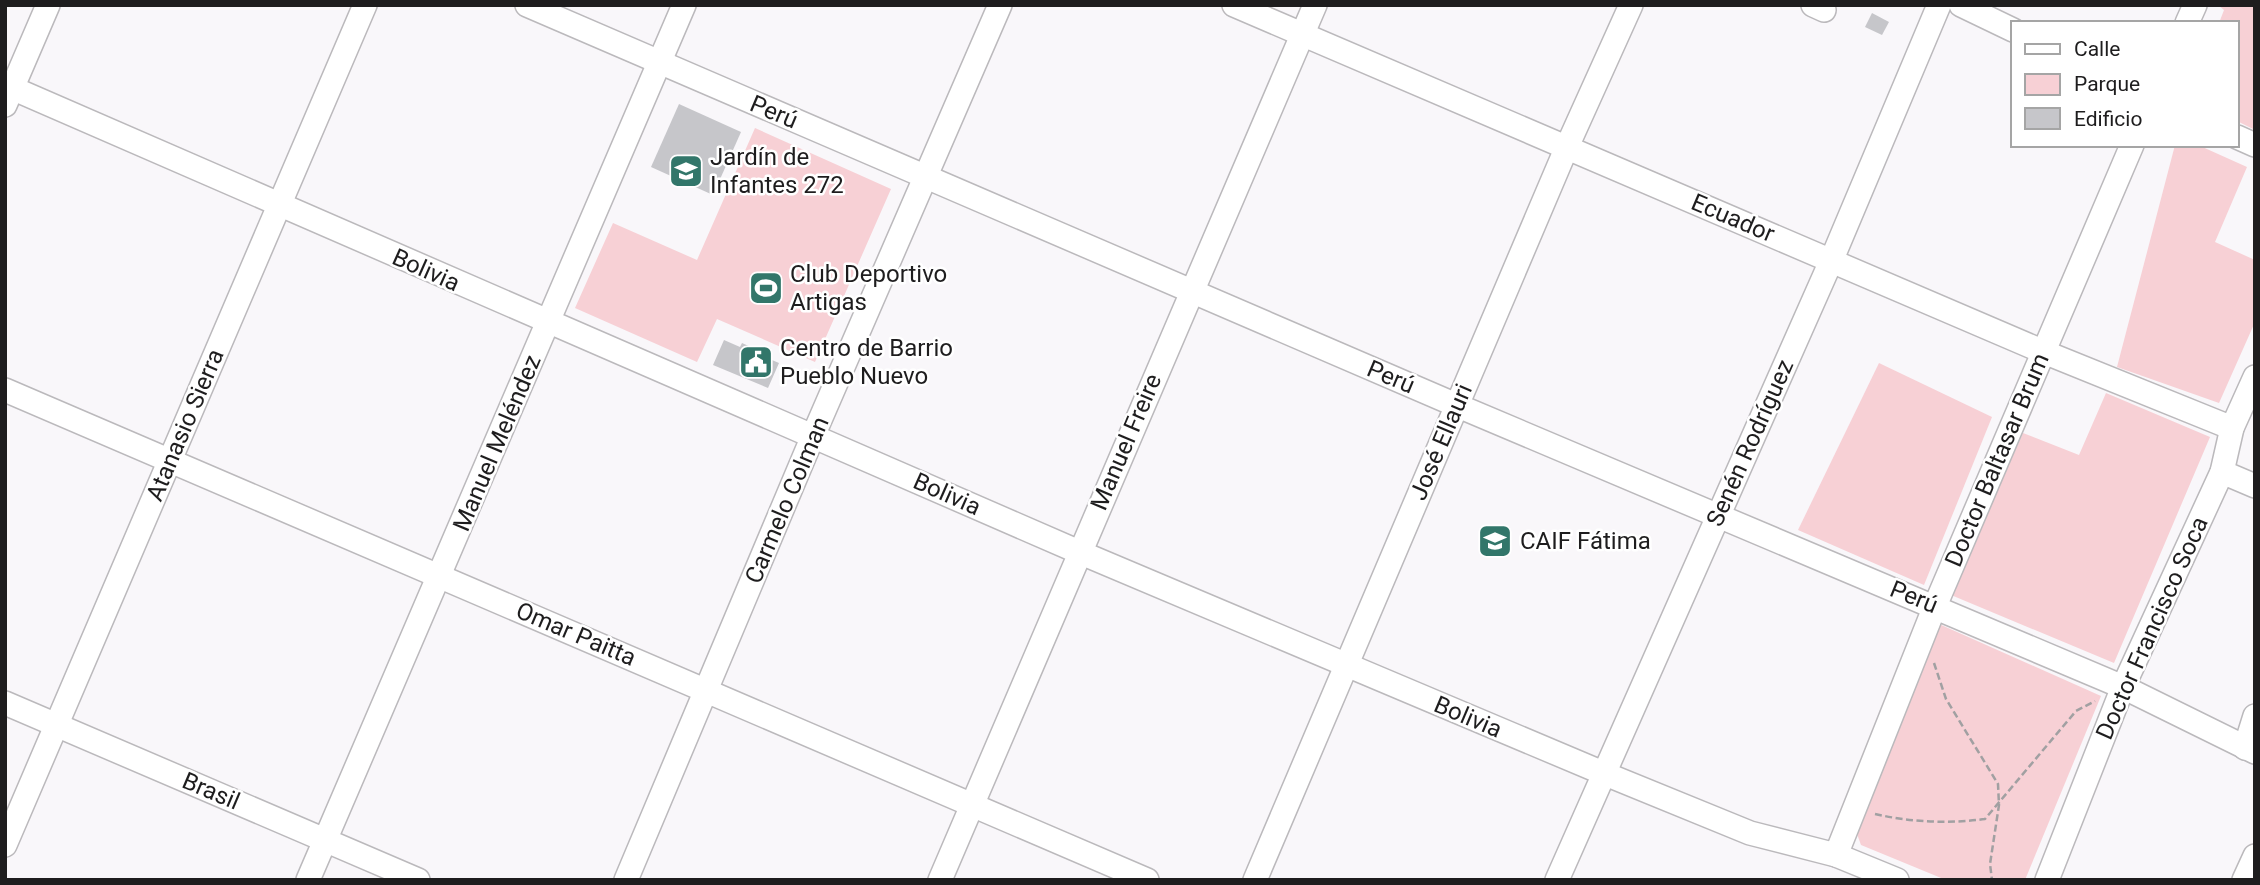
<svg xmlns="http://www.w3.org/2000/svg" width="2260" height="885" font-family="Roboto,sans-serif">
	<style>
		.green { fill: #f7d0d5 }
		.building { fill: #c6c6ca }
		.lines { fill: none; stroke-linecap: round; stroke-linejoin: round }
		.minor-casing { stroke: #bbb9bc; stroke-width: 26 }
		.path { stroke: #a1a0a2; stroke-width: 2.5; stroke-dasharray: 7 3.5; stroke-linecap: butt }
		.minor { stroke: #fff; stroke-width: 23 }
		.labels { text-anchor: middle; stroke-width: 5; stroke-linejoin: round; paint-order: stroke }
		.street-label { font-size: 24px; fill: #1e1d1e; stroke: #fff }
		.poi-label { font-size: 24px; fill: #1e1d1e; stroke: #fff; text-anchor: start }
	</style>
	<rect width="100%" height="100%" fill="#f9f7fa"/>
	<g class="green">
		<path d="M2218 5H2255V130L2237 121V23H2219L2224 10Z"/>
		<path d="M755 128 891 189 815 362 717 319 697 362 575 308 613 223 697 260Z"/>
		<path d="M2175 145H2198L2247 167 2215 242 2255 260V322L2219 403 2117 367Z"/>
		<path d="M1879 363 1992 417 1924 585 1798 530Z"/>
		<path d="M2106 393 2210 437 2114 663 1951 595 2023 433 2079 455Z"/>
		<path d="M1939 624 2101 696 2025 880H1946L1861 845 1853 823Z"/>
	</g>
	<g class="building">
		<path d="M1872 13 1889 22 1882 35 1865 27Z"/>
		<path d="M679 104 741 132 713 195 651 167Z"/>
		<path d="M724 340 740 347 742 343 766 354 765 357 779 363 768 388 713 365Z"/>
	</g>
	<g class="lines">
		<g class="minor-casing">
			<g id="minor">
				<path d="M527 5 1456 405 2123 687 2255 752"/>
				<path d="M1234 5 2044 352 2232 428"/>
				<path d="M1813 5 1824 10"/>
				<path d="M1961 5 2013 30"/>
				<path d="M2187 23 2195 5"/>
				<path d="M5 85 1079 552 1603 773 1750 833 1836 855 1897 880"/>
				<path d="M5 105 48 5"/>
				<path d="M2237 137 2255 145"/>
				<path d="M5 390 1147 880"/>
				<path d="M2222 472 2255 486"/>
				<path d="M5 703 418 880"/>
				<path d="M2245 748 2255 716"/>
				<path d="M5 845 365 5"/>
				<path d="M1836 855 1935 606 2132 145"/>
				<path d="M308 880 684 5"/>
				<path d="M626 880 813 436 1000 5"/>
				<path d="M940 880 1315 5"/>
				<path d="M1255 880 1566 149 1631 5"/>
				<path d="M1557 880 1832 259 1939 5"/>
				<path d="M2047 880 2123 687 2222 472 2232 428 2255 377"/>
				<path d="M2244 880 2255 856"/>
			</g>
		</g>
		<g class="path">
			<path d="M1934 663 1946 699 1998 784 1999 805 1990 864 1992 880"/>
			<path d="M1875 814C1910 822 1949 824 1985 819L2076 711 2095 701"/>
		</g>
		<use href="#minor" class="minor"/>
	</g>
	<defs>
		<g id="school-square" transform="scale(1.75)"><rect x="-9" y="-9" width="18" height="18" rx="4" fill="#32766a" stroke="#fff"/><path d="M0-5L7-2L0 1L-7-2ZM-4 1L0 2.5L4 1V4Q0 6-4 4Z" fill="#fff"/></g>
		<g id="stadium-square" transform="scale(1.75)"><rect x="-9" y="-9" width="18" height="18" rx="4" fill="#32766a" stroke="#fff"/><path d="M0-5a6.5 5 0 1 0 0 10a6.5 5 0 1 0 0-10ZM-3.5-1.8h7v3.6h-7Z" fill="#fff"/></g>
		<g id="civic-square" transform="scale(1.75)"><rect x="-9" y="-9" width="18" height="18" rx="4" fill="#32766a" stroke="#fff"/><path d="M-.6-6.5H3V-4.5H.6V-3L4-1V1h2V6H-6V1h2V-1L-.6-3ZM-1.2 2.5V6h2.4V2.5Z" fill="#fff"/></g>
	</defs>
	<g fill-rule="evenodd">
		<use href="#school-square" x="686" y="171"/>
		<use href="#stadium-square" x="766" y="288"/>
		<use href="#civic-square" x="756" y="362"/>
		<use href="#school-square" x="1495" y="541"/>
	</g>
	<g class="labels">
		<g class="street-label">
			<text transform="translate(774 112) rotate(23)" y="8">Perú</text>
			<text transform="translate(1733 218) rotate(23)" y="8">Ecuador</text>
			<text transform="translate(426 270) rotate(24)" y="8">Bolivia</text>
			<text transform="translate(1391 377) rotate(23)" y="8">Perú</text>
			<text transform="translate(185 425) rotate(-67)" y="8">Atanasio Sierra</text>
			<text transform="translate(1126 442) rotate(-67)" y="8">Manuel Freire</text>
			<text transform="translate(1441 442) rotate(-67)" y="8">José Ellauri</text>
			<text transform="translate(497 443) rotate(-67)" y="8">Manuel Meléndez</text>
			<text transform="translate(1750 443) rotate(-66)" y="8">Senén Rodríguez</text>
			<text transform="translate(1997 460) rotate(-67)" y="8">Doctor Baltasar Brum</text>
			<text transform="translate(947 494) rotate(24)" y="8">Bolivia</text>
			<text transform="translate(787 500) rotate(-67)" y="8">Carmelo Colman</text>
			<text transform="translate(1914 597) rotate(22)" y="8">Perú</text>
			<text transform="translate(2152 628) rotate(-66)" y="8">Doctor Francisco Soca</text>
			<text transform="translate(576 634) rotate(23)" y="8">Omar Paitta</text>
			<text transform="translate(1468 717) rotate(23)" y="8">Bolivia</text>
			<text transform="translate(211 791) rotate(23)" y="8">Brasil</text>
		</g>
		<g class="poi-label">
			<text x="710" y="165">Jardín de<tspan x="710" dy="28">Infantes 272</tspan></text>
			<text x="790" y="282">Club Deportivo<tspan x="790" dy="28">Artigas</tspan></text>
			<text x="780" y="356">Centro de Barrio<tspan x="780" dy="28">Pueblo Nuevo</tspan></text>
			<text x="1520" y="549">CAIF Fátima</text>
		</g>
	</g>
	<rect width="2260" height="885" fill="none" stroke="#1e1d1e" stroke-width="14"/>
	<rect x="2011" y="21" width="228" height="126" fill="#ffffff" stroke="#a5a5a5" stroke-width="2"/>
	<rect x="2025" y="44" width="35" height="10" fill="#ffffff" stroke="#a5a5a5" stroke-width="2"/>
	<text x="2074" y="56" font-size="21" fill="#1e1d1e">Calle</text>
	<rect x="2025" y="74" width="35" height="21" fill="#f7d0d5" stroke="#a5a5a5" stroke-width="2"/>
	<text x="2074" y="91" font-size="21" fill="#1e1d1e">Parque</text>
	<rect x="2025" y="108" width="35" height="21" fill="#c6c6ca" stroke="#a5a5a5" stroke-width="2"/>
	<text x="2074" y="126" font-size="21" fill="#1e1d1e">Edificio</text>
</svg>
